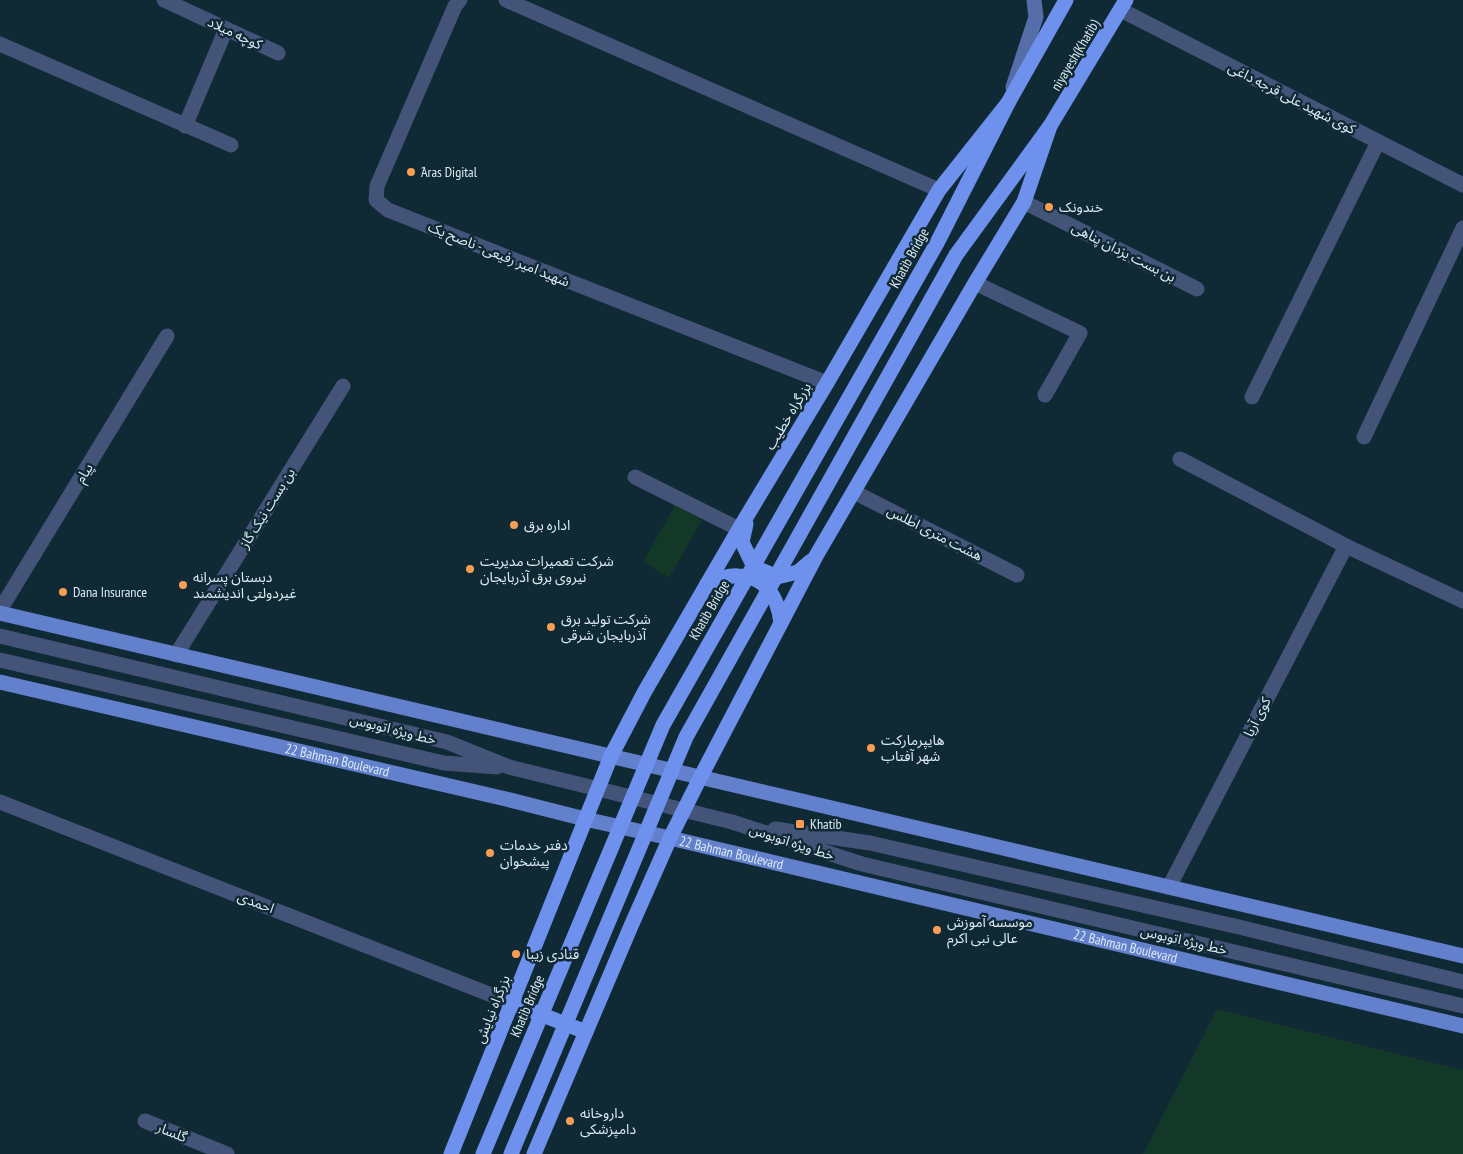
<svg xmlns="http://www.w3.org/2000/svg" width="1463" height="1154" font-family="'PT Sans Narrow','Noto Sans Arabic',sans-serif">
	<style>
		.green { fill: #133828 }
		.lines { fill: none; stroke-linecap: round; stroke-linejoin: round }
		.lane { stroke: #445479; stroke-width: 15 }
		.street { stroke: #445479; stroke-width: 15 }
		.secondary { stroke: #556da8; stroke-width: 15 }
		.primary { stroke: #6280cc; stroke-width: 15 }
		.highway { stroke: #6d91ed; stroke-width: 15 }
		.highway-bridge { stroke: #6d91ed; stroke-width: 15 }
		.poi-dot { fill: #fb9e51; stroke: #0f2935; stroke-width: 2 }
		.labels { text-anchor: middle; stroke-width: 5; stroke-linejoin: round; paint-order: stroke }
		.street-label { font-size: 14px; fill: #dcebf3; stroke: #0f2935 }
		.poi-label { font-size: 14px; fill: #dcebf3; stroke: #0f2935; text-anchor: start }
	</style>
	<rect width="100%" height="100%" fill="#0f2935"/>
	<g class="green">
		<path d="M675 505 702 520 669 578 643 562Z"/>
		<path d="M1217 1009 1463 1070V1154H1143Z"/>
	</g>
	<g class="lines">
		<g class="lane">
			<path d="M1024 202 1197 289"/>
			<path d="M975 283 1080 333 1045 395"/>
			<path d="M1252 397 1378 142"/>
			<path d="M1364 437 1463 228"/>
			<path d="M0 636 447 742 509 767 732 822 862 864 1463 1006"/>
			<path d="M0 660 444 763 497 767"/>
			<path d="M775 829 870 843 1239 927 1463 982"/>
			<path d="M145 1121 227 1154"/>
		</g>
		<g class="street">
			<path d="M164 0 278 53"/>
			<path d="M460 0 455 6 377 186 376 200 388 210 827 383"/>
			<path d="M506 0 939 190"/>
			<path d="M1121 10 1463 185"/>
			<path d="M0 44 231 145"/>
			<path d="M185 126 226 29"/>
			<path d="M1180 459 1346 546 1463 601"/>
			<path d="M635 477 739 529"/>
			<path d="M854 492 1017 575"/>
			<path d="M0 610 167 336"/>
			<path d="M176 655 343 386"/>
			<path d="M0 802 512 1003"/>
			<path d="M1169 887 1346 546"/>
		</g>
		<path class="secondary" d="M1013 87 1036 17 1034 0"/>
		<g class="primary">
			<path d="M0 613 1463 956"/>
			<path id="s1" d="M0 682 506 799 585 819 670 838 1463 1026"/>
		</g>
		<g class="highway">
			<path d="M746 524 742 542 754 567 777 577 798 572 811 561"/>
			<path d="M707 584C717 580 727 575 738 576 766 576 778 598 781 623"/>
			<path d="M512 1003 586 1032"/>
			<path d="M451 1154 611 756 645 691 739 529 827 383 939 190 1008 103 1066 0"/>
			<path d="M534 1154 631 926 670 838 700 778 816 556 975 283 1024 202 1050 126 1126 0"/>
		</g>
		<g class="highway-bridge">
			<path d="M483 1154 663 725 937 243 1008 103"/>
			<path d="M511 1154 686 737 956 255 1050 126"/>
		</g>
	</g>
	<g class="poi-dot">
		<circle cx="411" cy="172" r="5"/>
		<circle cx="1049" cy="207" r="5"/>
		<circle cx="514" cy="525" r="5"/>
		<circle cx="470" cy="569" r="5"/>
		<circle cx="183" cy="585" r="5"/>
		<circle cx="63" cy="592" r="5"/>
		<circle cx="551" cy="627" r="5"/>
		<circle cx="871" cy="748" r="5"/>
		<rect x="795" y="819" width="10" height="10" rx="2.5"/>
		<circle cx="490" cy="853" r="5"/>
		<circle cx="937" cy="930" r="5"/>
		<circle cx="516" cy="954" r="5"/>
		<circle cx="570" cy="1121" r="5"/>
	</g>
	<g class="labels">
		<g class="street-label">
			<text transform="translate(235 33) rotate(25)" y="5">کوچه میلاد</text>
			<text transform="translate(1075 55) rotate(-59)" y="5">niyayesh(Khatib)</text>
			<text transform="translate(1292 98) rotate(27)" y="5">کوی شهید علی قرجه داغی</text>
			<text transform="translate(1124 252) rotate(27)" y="5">بن بست یزدان پناهی</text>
			<text transform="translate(499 254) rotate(22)" y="5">شهید امیر رفیعی - ناصح یک</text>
			<text transform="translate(909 258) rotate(-61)" y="5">Khatib Bridge</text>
			<text transform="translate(788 416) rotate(-59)" y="5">بزرگراه خطیب</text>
			<text transform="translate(84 473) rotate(-59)" y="5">پیام</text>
			<text transform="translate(267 508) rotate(-58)" y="5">بن بست نیک گاز</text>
			<text transform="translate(935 533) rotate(27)" y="5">هشت متری اطلس</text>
			<text transform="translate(709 610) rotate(-60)" y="5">Khatib Bridge</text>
			<text transform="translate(1257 717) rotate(-63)" y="5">کوی آریا</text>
			<text transform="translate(393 729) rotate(14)" y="5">خط ویژه اتوبوس</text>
			<text dy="5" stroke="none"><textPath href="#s1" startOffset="346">22 Bahman Boulevard</textPath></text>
			<text transform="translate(792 842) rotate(18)" y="5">خط ویژه اتوبوس</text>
			<text dy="5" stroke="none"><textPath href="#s1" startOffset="751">22 Bahman Boulevard</textPath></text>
			<text transform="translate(256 902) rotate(21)" y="5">احمدی</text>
			<text transform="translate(1184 940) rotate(13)" y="5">خط ویژه اتوبوس</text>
			<text dy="5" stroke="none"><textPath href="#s1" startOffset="1156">22 Bahman Boulevard</textPath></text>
			<text transform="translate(527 1006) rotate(-67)" y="5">Khatib Bridge</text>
			<text transform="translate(492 1009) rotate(-68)" y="5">بزرگراه نیایش</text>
			<text transform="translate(172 1132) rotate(22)" y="5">گلسار</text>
		</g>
		<g class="poi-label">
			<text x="421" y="177">َAras Digital</text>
			<text x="1059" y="212">خندونک</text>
			<text x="524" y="530">اداره برق</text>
			<text x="480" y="566">شرکت تعمیرات مدیریت<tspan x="480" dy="16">نیروی برق آذربایجان</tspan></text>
			<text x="193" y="582">دبستان پسرانه<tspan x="193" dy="16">غیردولتی اندیشمند</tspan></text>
			<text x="73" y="597">Dana Insurance</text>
			<text x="561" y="624">شرکت تولید برق<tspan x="561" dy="16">آذربایجان شرقی</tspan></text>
			<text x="881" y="745">هایپرمارکت<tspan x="881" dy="16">شهر آفتاب</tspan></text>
			<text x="810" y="829">Khatib</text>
			<text x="500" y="850">دفتر خدمات<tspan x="500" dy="16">پیشخوان</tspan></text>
			<text x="947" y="927">موسسه آموزش<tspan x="947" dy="16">عالی نبی اکرم</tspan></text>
			<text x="526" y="959">قنادی زیبا</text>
			<text x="580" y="1118">داروخانه<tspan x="580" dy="16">دامپزشکی</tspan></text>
		</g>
	</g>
</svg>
